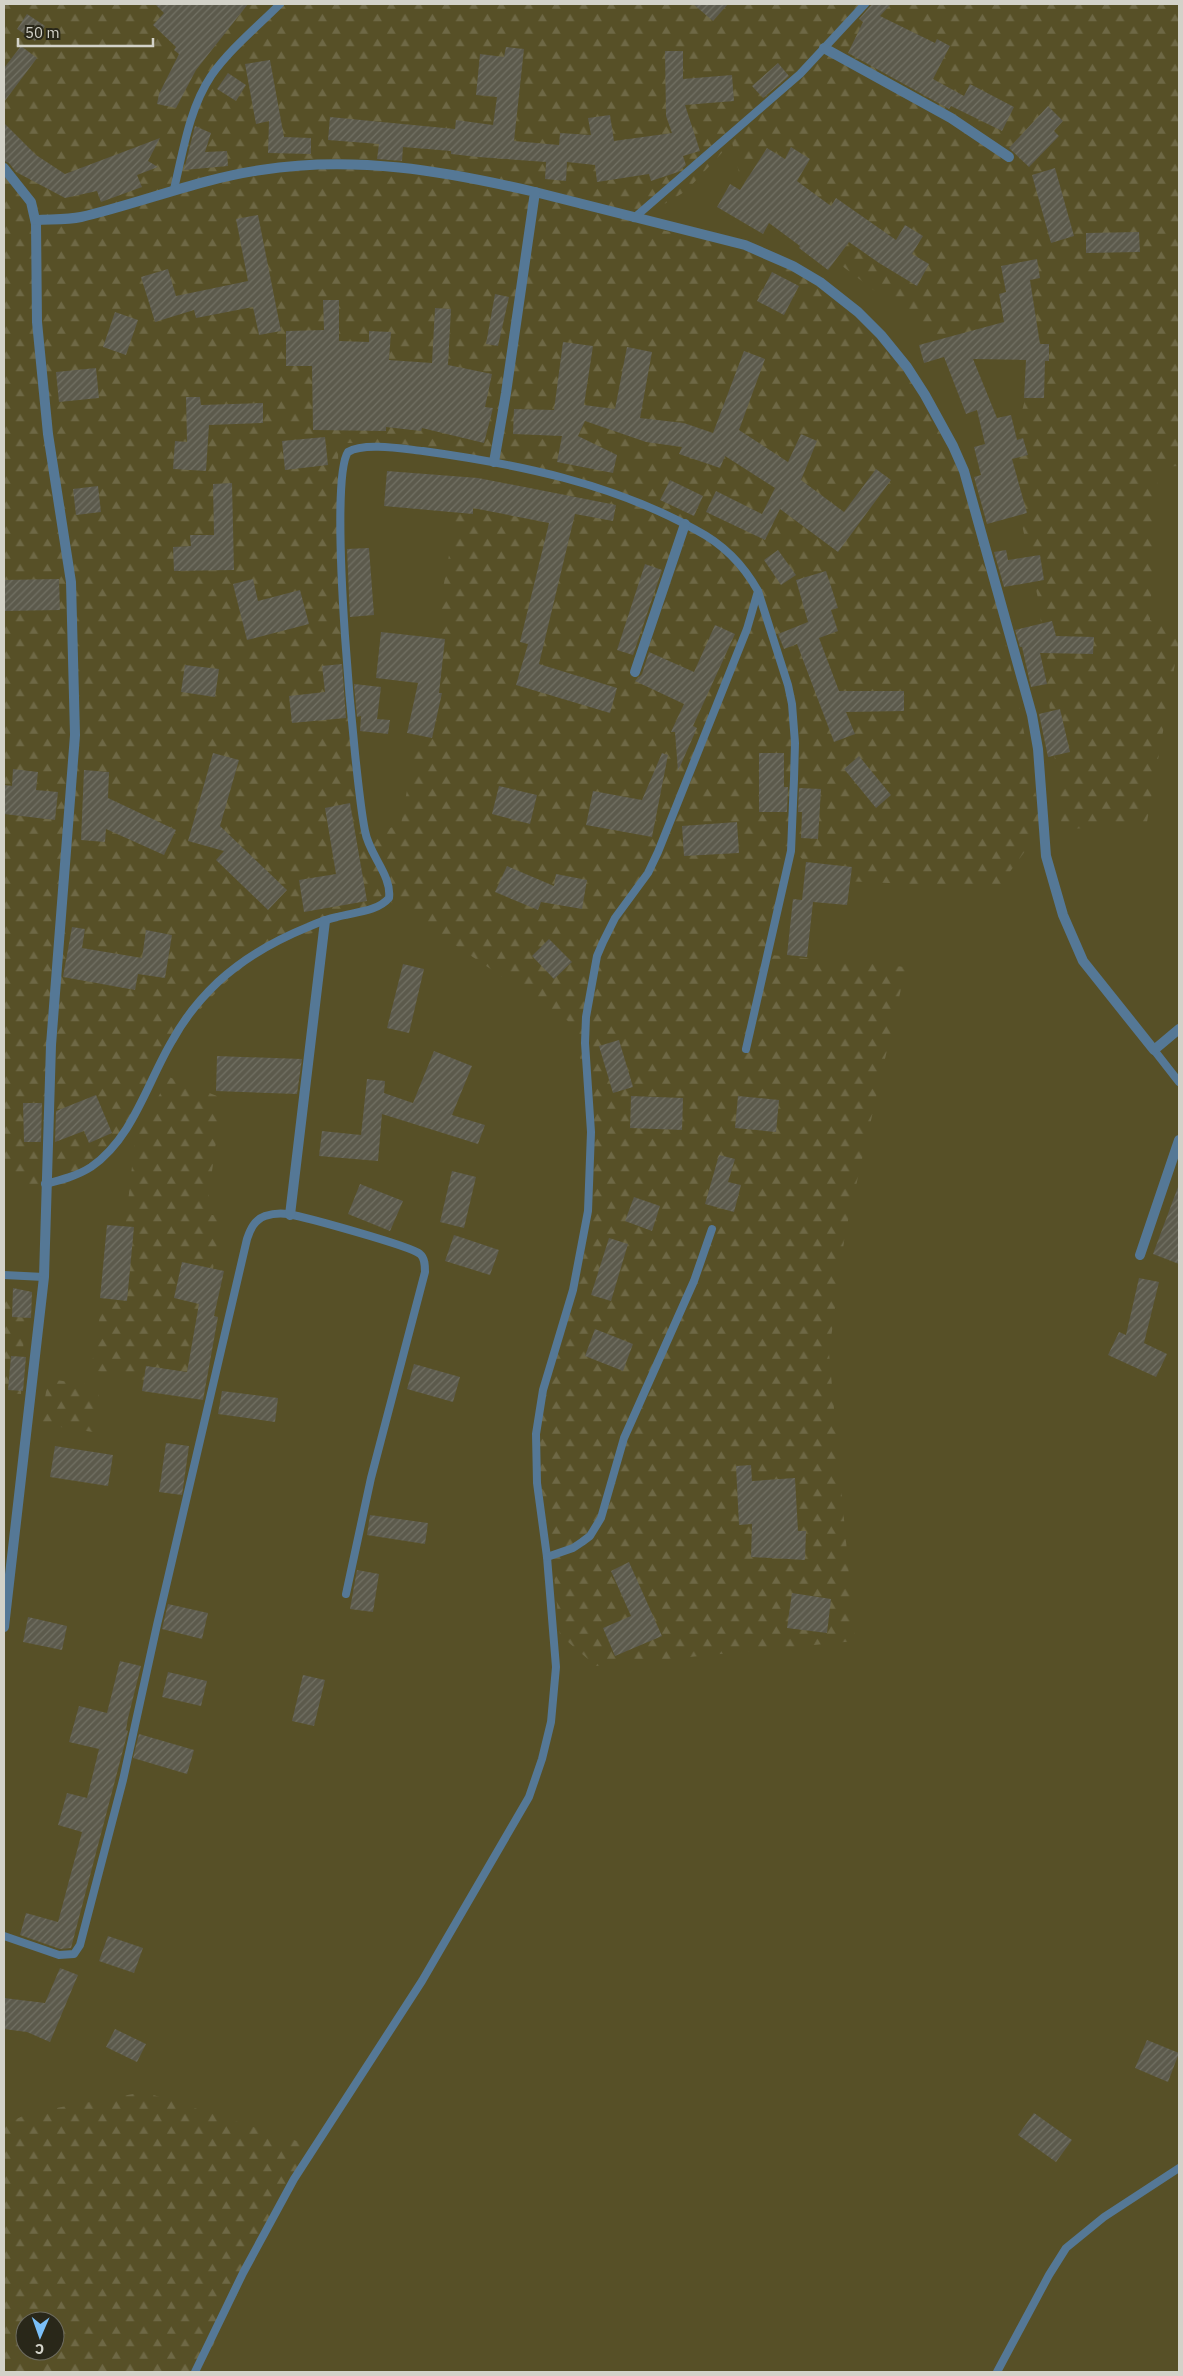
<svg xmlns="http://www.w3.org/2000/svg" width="1183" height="2376" font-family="'IBM Plex Sans',sans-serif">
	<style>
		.grass { fill: #575027; fill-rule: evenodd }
		.forest { fill: url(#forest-firs); fill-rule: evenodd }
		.building { fill: url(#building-hatch) }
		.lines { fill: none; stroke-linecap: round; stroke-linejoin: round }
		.service { stroke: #557896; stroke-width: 8 }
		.minor { stroke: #557896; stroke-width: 10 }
	</style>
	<defs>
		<pattern id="forest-firs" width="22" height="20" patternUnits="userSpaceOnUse" patternTransform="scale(1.25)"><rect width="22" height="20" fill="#575027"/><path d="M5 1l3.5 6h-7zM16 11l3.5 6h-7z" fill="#6e6845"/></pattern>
		<pattern id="building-hatch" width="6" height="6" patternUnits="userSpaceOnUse" patternTransform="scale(1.25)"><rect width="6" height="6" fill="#5c5a4c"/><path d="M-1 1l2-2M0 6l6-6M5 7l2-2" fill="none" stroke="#727164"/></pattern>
	</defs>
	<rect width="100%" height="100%" fill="#292719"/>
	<path class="grass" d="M4 4H1179V2372H4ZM25 2321H55V2351H25Z"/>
	<g class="forest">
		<path d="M4 4H1179V466L1158 467 1150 620 1179 631V641L1147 822 1062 830 1039 603 1008 460 1031 379 1021 353 937 348 909 317 816 246 746 204 732 142 686 191 631 224 746 247 826 288 903 365 959 468 989 564 1019 706 1042 828 998 888 822 880 789 845 770 955 906 967 845 1234 829 1353 855 1641 596 1666 560 1635 552 1556 537 1459 545 1384 570 1312 591 1227 594 1144 591 1092 568 1021 382 896 333 928 268 944 223 985 182 1029 121 1145 84 1179 47 1196 4 1167ZM338 443H397L560 472 535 508 459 499 401 824 362 838 355 708 343 637 339 541Z"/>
		<path d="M169 1077 222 1098 206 1215H222L193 1389 91 1370 104 1289 118 1291 135 1140Z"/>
		<path d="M4 1290 26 1291 21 1394 4 1393Z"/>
		<path d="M48 1379 100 1386 93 1432 41 1424Z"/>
		<path d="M144 2092 319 2148C271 2218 236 2295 201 2372H4V2125L29 2113ZM25 2321H55V2351H25Z"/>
	</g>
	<g class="building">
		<path d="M155 4H248L196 70 176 108 157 104 159 94 179 54 174 50 176 47 153 25 164 13Z"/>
		<path d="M693 4H728L713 21Z"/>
		<path d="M872 4H891L880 16 935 43 937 39 950 46 933 79 964 96 970 84 1014 107 1002 131 951 106 949 109 848 53 863 22 859 19Z"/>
		<path d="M27 14 45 26 35 41 17 29Z"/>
		<path d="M21 46 37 58 4 102V68Z"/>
		<path d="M506 47 524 49 514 141 559 145 560 133 591 135 588 118 610 115 614 141 672 133 666 116 665 51H683V79L732 75 734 101 685 105 700 151 683 156 686 165 678 172 651 181 649 174 597 182 595 165 567 162 566 181 545 179 546 162 478 157 451 154V151L403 147 402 161 377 159 379 144 328 140 330 117 455 129 456 120 493 125 497 97 476 95 480 54 504 57Z"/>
		<path d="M270 60 284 137 311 138V154L268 153 269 121 256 124 245 64Z"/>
		<path d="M778 63 789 76 763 98 752 86Z"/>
		<path d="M228 73 246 85 236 101 217 89Z"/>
		<path d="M1048 106 1063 121 1054 131 1059 136 1029 167 1009 148Z"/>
		<path d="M4 123 36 155 65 174 160 138 148 161 158 167 137 175 142 187 101 202 97 191 65 198 16 172 9 163 4 161Z"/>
		<path d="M195 126 211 133 205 152 227 151 228 166 184 170Z"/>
		<path d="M791 147 810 159 797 181 831 206 836 198 896 240 905 225 923 236 912 254 929 264 917 286 879 263 849 242 828 270 799 248 800 246 769 223 763 234 717 207 730 184 740 190 767 148 785 159Z"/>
		<path d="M1055 168 1074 236 1051 243 1032 175Z"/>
		<path d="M258 215 281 331 259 335 253 307 196 318 194 310 155 322 141 277 168 269 176 296 248 281 236 219Z"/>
		<path d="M1139 232 1140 252 1086 253V233Z"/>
		<path d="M1037 259 1040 278 1030 280 1040 344H1049V361H1045L1044 398H1024L1026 360 973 359 997 418 1011 415 1017 440 1023 438 1028 455 1012 459 1027 513 987 524 974 477 981 475 974 447 985 444 977 410 966 414 944 357 924 363 919 345 1004 322 999 294 1006 292 1001 266Z"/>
		<path d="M772 272 799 286 784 315 757 301Z"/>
		<path d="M495 294 509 297 498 346 486 344Z"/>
		<path d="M323 300H339V341L369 342V331L391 332 389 360 432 363 435 308 451 309 448 365 492 374 485 407 493 408 484 443 422 428 421 431 386 427V431L313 430 312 366H286V331L324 330Z"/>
		<path d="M115 312 138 320 126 355 103 347Z"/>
		<path d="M563 342 593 346 584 405 615 409 627 347 652 352 640 418 684 423 713 433 744 351 765 359 739 430 788 462 801 434 817 441 801 480 844 512 876 469 891 480 838 552 780 509 765 540 706 512 716 491 762 514 775 488 725 456 720 468 679 454 682 447 646 442 585 421 578 436 617 455 613 473 557 462 562 436 513 434 514 409 554 410Z"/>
		<path d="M96 368 99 398 59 402 56 372Z"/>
		<path d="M186 397H200L201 405 263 403V423L209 425 206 471 173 469 175 441 187 442Z"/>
		<path d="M325 437 328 465 285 470 282 441Z"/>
		<path d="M387 471 478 478 616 505 613 521 575 514 539 664 617 688 610 713 516 685 528 644 520 642 549 523 473 508V514L384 506Z"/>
		<path d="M670 480 703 496 694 516 660 500Z"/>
		<path d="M232 483 234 570 174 571 173 547 191 546 190 535H214L213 484Z"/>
		<path d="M98 486 101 512 76 515 73 489Z"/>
		<path d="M369 548 374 615 350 617 347 549Z"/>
		<path d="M778 550 796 575 781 585 764 560Z"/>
		<path d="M1006 550 1008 560 1040 555 1044 580 1004 587 994 552Z"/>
		<path d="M645 564 662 570 633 655 617 650Z"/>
		<path d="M826 571 838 608 831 610 838 631 819 638 839 691H904V711L846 712 855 734 834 742 797 644 784 649 778 634 808 622 796 580Z"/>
		<path d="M59 579 60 610 4 611V580Z"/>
		<path d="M253 579 258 601 300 590 309 624 247 640 233 584Z"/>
		<path d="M1052 621 1056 636 1094 637 1093 654 1040 653 1047 684 1031 687 1022 647H1020L1015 630Z"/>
		<path d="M715 625 735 634 693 726 697 728 678 771 675 732H671L684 704 635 681 642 674 649 652 694 672Z"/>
		<path d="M381 632 445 639 439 693H442L432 738 407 733 418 683 376 678Z"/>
		<path d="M342 664 346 718 292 723 289 696 325 692 322 666Z"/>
		<path d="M185 665 219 669 215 697 181 692Z"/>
		<path d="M354 684 381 687 377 719 390 720 388 734 360 731 361 716 357 717Z"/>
		<path d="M1060 709 1070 752 1048 757 1039 714Z"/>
		<path d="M213 753 239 760 220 826 287 890 268 910 216 860 224 851 188 841Z"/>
		<path d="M662 753 668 755 652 837 586 825 593 791 642 800Z"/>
		<path d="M759 753H784V787H788L787 812H759Z"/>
		<path d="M859 756 891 795 876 808 844 769Z"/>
		<path d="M13 769 38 772 36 790 58 792 55 820 4 814 5 785 12 786Z"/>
		<path d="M84 770 109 772 108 798 176 830 164 855 106 829 105 842 81 840Z"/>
		<path d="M499 786 537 795 530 824 492 814Z"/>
		<path d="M799 788 821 789 818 839 801 838 802 812H798Z"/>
		<path d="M350 803 367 901 304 912 299 880 336 874 325 808Z"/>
		<path d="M737 822 739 853 684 856 682 826Z"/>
		<path d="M806 862 852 867 847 905 813 902 807 957 787 955 793 899 802 900Z"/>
		<path d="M507 866 554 886 556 874 587 880 582 909 541 902 538 910 495 892Z"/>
		<path d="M72 927 85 929 82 948 142 958 146 930 172 935 165 978 138 974 135 990 63 977Z"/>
		<path d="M549 939 572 962 554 979 532 956Z"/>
		<path d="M403 964 424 969 409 1033 387 1028Z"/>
		<path d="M619 1040 633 1087 613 1093 599 1046Z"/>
		<path d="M434 1051 472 1066 452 1115 485 1125 478 1144 382 1114 378 1161 319 1156 322 1131 361 1135 367 1079 385 1081 384 1093 413 1103Z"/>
		<path d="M217 1056 302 1059 297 1094 216 1091Z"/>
		<path d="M96 1095 112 1133 89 1143 84 1131 55 1142 56 1111Z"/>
		<path d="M631 1096 683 1098 682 1130 630 1128Z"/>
		<path d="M738 1096 779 1100 776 1132 735 1128Z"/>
		<path d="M23 1103H42L41 1142H24Z"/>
		<path d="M719 1155 735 1159 728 1182 741 1185 734 1212 705 1204Z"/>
		<path d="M452 1171 476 1177 464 1228 440 1222Z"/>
		<path d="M360 1184 403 1201 390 1231 348 1214Z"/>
		<path d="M1178 1187 1179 1188V1264L1153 1254Z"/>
		<path d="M634 1197 660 1206 652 1231 625 1221Z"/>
		<path d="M107 1225 134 1227 127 1301 100 1298Z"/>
		<path d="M454 1235 499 1250 490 1275 445 1261Z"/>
		<path d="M609 1238 628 1244 611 1301 591 1295Z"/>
		<path d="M182 1262 224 1271 214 1316 218 1317 203 1400 142 1391 146 1366 187 1372 199 1304 174 1298Z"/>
		<path d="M1139 1278 1159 1282 1144 1343 1167 1354 1156 1377 1108 1355 1119 1332 1126 1335Z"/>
		<path d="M13 1288 32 1292 31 1318 12 1317Z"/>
		<path d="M595 1329 633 1344 623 1371 585 1356Z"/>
		<path d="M11 1356 26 1357 23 1391 8 1390Z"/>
		<path d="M414 1364 460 1377 453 1402 407 1389Z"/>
		<path d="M222 1391 278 1398 275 1422 218 1414Z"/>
		<path d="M166 1443 189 1446 182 1495 159 1492Z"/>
		<path d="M55 1446 113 1455 108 1486 50 1477Z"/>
		<path d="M751 1465 752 1481 795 1478 798 1531H806L805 1560 751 1557 752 1524 739 1525 736 1466Z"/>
		<path d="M370 1515 428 1523 425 1544 367 1535Z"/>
		<path d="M629 1562 662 1636 615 1656 603 1628 631 1616 611 1571Z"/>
		<path d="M357 1570 379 1574 373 1612 350 1609Z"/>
		<path d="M792 1593 831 1599 827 1633 787 1628Z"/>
		<path d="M168 1604 208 1613 202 1639 162 1629Z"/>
		<path d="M28 1617 67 1626 62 1650 23 1642Z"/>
		<path d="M120 1661 141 1666 128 1718 126 1730 128 1731 71 1948 60 1949 20 1935 26 1913 58 1922 82 1832 58 1825 67 1793 87 1798 99 1749 69 1742 79 1706 107 1713Z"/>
		<path d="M168 1672 207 1681 201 1706 162 1697Z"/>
		<path d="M303 1675 325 1680 314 1726 292 1721Z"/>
		<path d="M139 1734 194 1750 187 1774 133 1758Z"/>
		<path d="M108 1936 143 1948 134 1973 99 1961Z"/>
		<path d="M60 1968 78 1975 50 2042 27 2032 4 2029V1998L45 2003Z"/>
		<path d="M115 2029 146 2044 137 2062 106 2047Z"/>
		<path d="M1147 2040 1179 2053 1168 2082 1135 2068Z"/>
		<path d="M1034 2113 1072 2140 1056 2162 1018 2135Z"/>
	</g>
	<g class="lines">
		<g class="service">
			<path d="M174 189C183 152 189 109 211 76 230 49 257 27 280 4"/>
			<path d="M634 218 800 74 865 4"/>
			<path d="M746 1049 791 851 794 779 795 743 792 704 788 685 758 591"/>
			<path d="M1154 1050 1179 1082"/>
			<path d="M45 1184C61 1180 77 1176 91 1167 133 1138 147 1083 172 1041 184 1019 200 999 218 982 244 958 276 940 308 927 317 923 327 919 337 917 354 912 377 912 389 898 392 875 369 855 365 831 355 781 327 483 348 452 364 442 404 449 423 451 517 464 612 483 696 530 723 544 743 564 758 591L747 629 658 852 648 873 615 918 603 942 597 956 586 1017 585 1043 591 1132 588 1211 573 1290 543 1390 536 1434 537 1483 547 1557 556 1667 551 1722 542 1759 529 1797 422 1981 294 2179 243 2273 195 2372"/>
			<path d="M4 1275 44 1277"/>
			<path d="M547 1557 573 1548 582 1542 590 1536 601 1518 624 1438 694 1281 712 1229"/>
			<path d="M4 1936 59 1955 74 1954 80 1945 123 1780 157 1625 247 1239C250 1230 254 1220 265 1216 271 1214 281 1213 288 1214 305 1217 411 1246 420 1254 425 1258 425 1266 425 1272L371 1478 346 1594"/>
			<path d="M997 2372 1049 2275 1066 2248 1104 2217 1179 2168"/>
		</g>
		<g class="minor">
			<path d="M824 48 951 118 1009 157"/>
			<path d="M4 168 31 202 36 224 37 322 48 434 71 582 75 735 51 1045 44 1277 4 1627"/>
			<path d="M535 192 745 245 793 266 820 282 858 312 881 335 907 367 925 395 953 446 964 471 1032 715 1038 749 1046 856 1063 915 1083 961 1154 1050 1179 1029"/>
			<path d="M36 220C50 219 67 220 81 217 141 203 199 179 261 170 354 155 445 171 535 192L506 393 494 462"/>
			<path d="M635 672 685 524"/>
			<path d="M290 1215 325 921"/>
			<path d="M1140 1255 1179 1140"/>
		</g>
	</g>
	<rect width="1183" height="2376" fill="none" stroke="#d3d2c9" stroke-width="10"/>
	<g transform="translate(40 2336) rotate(182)"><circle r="24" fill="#292719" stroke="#6d6b5f"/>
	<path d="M0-4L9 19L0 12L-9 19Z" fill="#7abff8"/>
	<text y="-8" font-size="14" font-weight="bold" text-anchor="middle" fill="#d3d2c9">С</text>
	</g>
	<path d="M18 38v8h135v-8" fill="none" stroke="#d3d2c9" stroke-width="2.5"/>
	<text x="25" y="38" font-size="15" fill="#d3d2c9" stroke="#292719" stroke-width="4" paint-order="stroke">50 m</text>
</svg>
